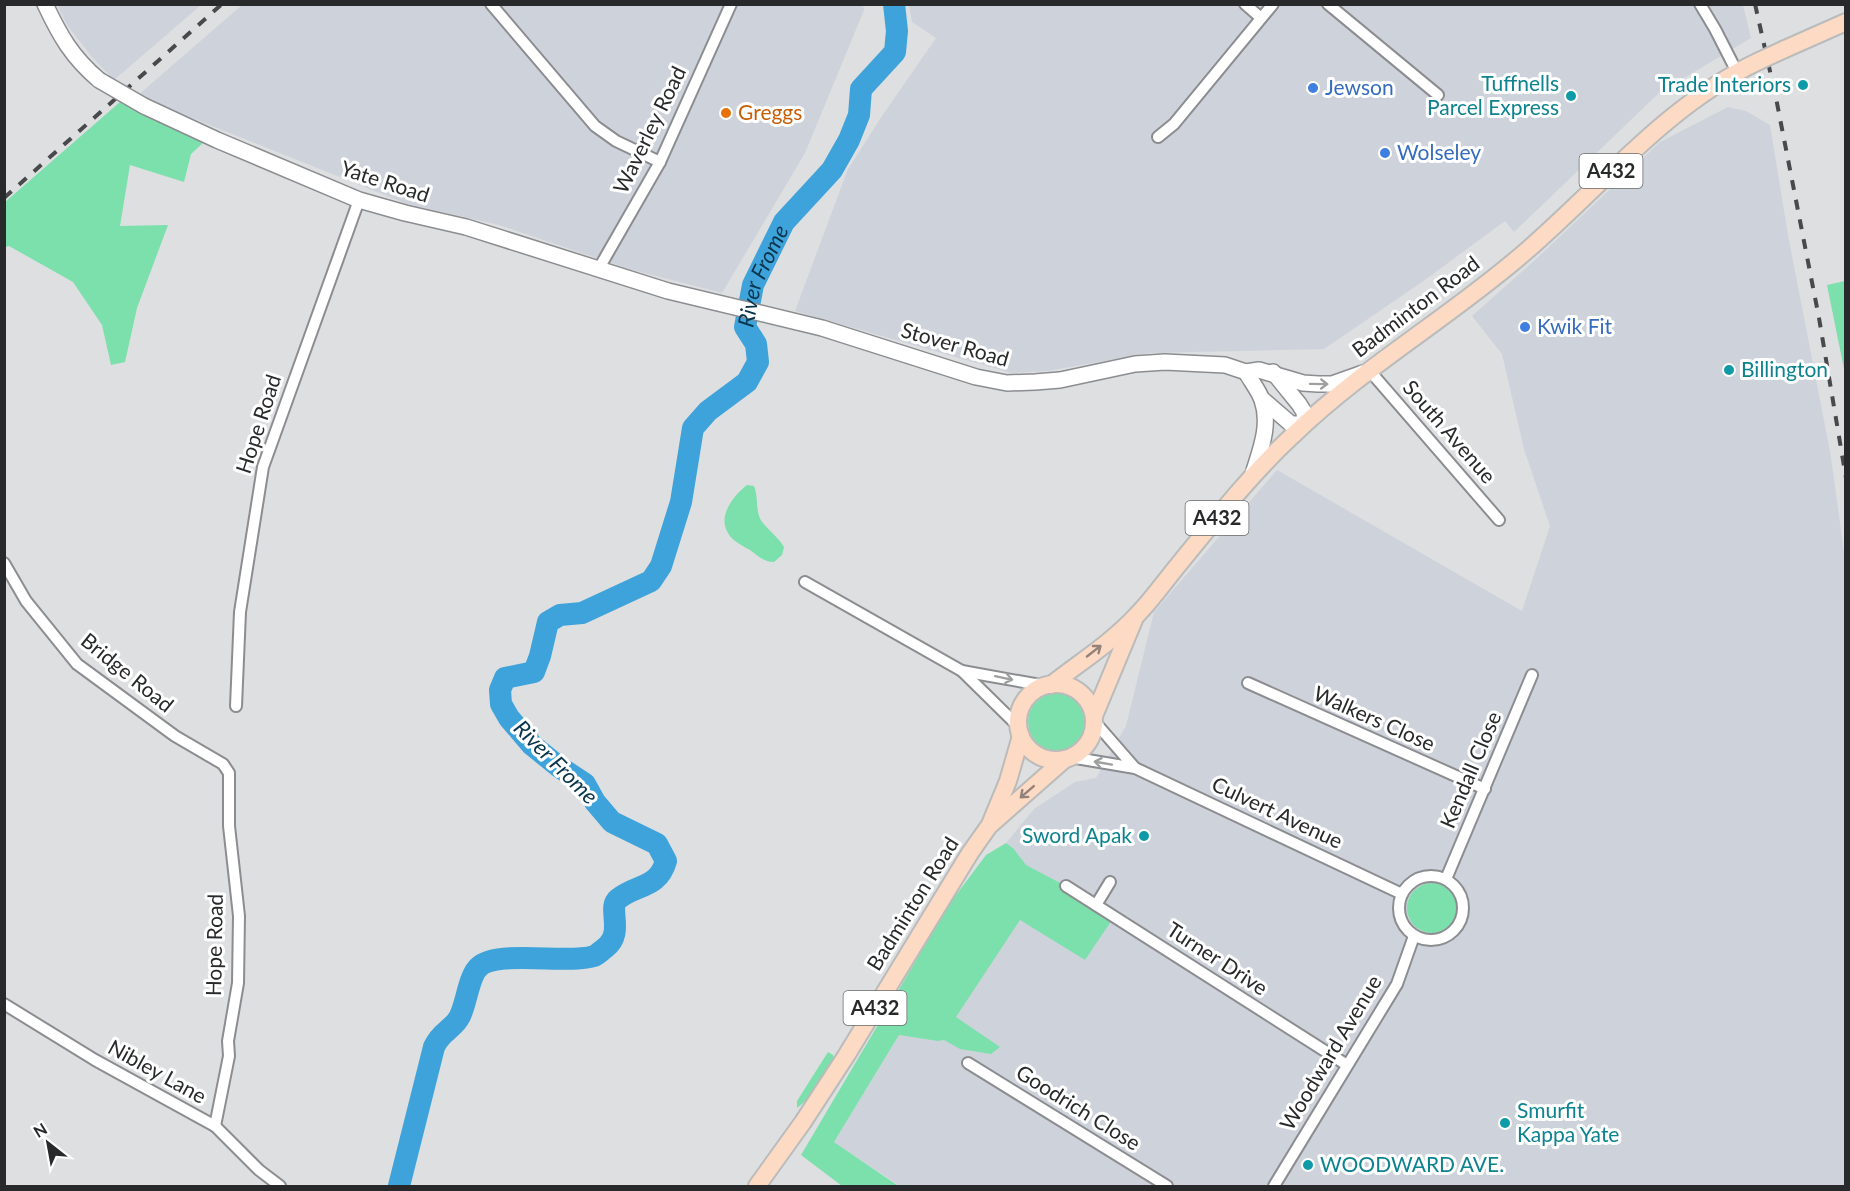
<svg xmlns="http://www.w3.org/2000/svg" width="1850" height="1191" font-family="Lato,sans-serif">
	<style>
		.built { fill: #ced3db }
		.green { fill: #7ce0ac }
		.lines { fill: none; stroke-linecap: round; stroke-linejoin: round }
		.river { stroke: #3ea3da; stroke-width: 22 }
		.minor-casing { stroke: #8c8d90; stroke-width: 14 }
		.secondary-casing { stroke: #8c8d90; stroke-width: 18 }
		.primary-casing { stroke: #babbbb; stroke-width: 20 }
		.minor { stroke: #fff; stroke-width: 10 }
		.secondary { stroke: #fff; stroke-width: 15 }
		.primary { stroke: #fddac4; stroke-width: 16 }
		.rail { stroke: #48494a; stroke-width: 4; stroke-dasharray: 10 10; stroke-linecap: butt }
		.secondary-bridge-casing { stroke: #8c8d90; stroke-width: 18; stroke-linecap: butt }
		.primary-bridge-casing { stroke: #babbbb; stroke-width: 20; stroke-linecap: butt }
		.secondary-bridge { stroke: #fff; stroke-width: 15 }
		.primary-bridge { stroke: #fddac4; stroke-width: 16 }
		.oneway { stroke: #9e9f9f }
		.oneway2 { stroke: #928277 }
		.culture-dot { fill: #0f9aa8; stroke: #fff; stroke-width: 2 }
		.shop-dot { fill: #3f7fe0; stroke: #fff; stroke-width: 2 }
		.food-dot { fill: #e8710a; stroke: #fff; stroke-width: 2 }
		.labels { text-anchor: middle; stroke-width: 6; stroke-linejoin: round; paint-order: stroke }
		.shield { fill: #fff; stroke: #68696a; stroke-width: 1.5 }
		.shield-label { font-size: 20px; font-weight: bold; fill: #28292a }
		.culture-label { font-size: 21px; fill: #0d838f; stroke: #fff; text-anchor: end }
		.shop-label { font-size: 21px; fill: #366cbe; stroke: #fff; text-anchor: start }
		.food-label { font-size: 21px; fill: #c56008; stroke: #fff; text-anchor: start }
		.street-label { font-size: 21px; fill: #28292a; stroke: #fff }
		.water-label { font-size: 22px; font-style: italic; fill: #09354c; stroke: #fff }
	</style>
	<rect width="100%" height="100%" fill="#dddfe1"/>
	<g class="built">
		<path d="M57 5H201L114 80 92 57 67 25Z"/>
		<path d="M242 5H863L864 10 805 153 722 293 629 269 499 225 407 204 137 96Z"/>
		<path d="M909 5H1743L1751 38 1659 93 1514 232 1505 221 1422 282 1324 349 1149 353 1048 371 1011 373 795 311 848 169 882 116 936 38 912 22Z"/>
		<path d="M1728 107 1746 111 1770 125 1788 235 1831 457 1845 560V1186H896L897 1184 834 1142 1013 848 1006 843 1034 809 1075 782 1096 778 1126 726 1154 612 1277 470 1522 611 1550 526 1524 449 1502 354 1472 316 1535 260 1660 142Z"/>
	</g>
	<g class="green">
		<path d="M120 102 204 142 191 154 184 182 130 165 120 226 168 225 137 308 125 362 111 365 102 325 73 282 9 246 5 247 4 203Z"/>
		<path d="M1845 281H1846L1845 374 1827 285Z"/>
		<path d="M747 485 754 486C758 496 756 506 759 516 762 526 778 536 784 547L782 555 774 562C764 562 758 556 750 550 743 546 731 540 728 533 717 516 734 495 747 485Z"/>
		<circle cx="1057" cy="722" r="29"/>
		<path d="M1006 843 1013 848 1026 865 1066 886 1114 917 1085 960 1020 920 956 1017 1000 1047 991 1054 960 1049 944 1040 938 1041 899 1035 834 1142 897 1185 896 1186H842L801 1155 950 903 986 855Z"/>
		<circle cx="1432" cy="908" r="25"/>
		<path d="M828 1052 833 1055 834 1059 809 1098 797 1108V1101Z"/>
	</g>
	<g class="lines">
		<path class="river" id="s1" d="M399 1186 434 1047C441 1031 454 1029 460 1016 466 1004 469 978 477 969 492 948 569 965 594 956 597 955 601 951 605 948 625 933 607 908 618 899 636 884 658 889 666 861L657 844 612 822 595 802 585 784 558 766 532 745 509 718 501 704 500 690 505 678 534 672 540 656 548 622 560 615 582 613 651 581 661 566 681 502 693 428 708 411 747 382 758 362 756 344 745 327 753 285 784 222 832 170 849 140 859 115 861 89 895 52 897 31 894 4"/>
		<g class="minor-casing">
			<g id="minor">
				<path d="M491 4 595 126 616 141 660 162"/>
				<path d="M1245 4 1261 18"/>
				<path d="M1328 4 1438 95"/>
				<path d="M1700 4 1715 29 1737 72"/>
				<path d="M1158 137 1174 124 1273 4"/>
				<path d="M598 270 660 162 731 4"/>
				<path d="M1369 370 1499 520"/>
				<path d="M4 563 26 601 77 664 175 736 223 764 229 773V826L239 916 238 983 228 1041 229 1056 215 1126"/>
				<path d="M805 582 962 671 1019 727"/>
				<path d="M962 671 1046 686"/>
				<path d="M1248 683 1485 789"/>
				<path d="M236 706 240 612 263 467 359 200"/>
				<path d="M1094 721 1135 768"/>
				<path d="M1070 757 1135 768 1402 894"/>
				<circle cx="1431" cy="908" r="32"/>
				<path d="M1446 879 1532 675"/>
				<path d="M1066 886 1347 1065"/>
				<path d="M1096 905 1110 882"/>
				<path d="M4 1004 95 1060 215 1126 259 1170 280 1186"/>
				<path d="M968 1063 1167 1186"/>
				<path d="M1274 1186 1397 984 1414 936"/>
			</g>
		</g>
		<g class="secondary-casing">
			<g id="secondary">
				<path d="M45 4C60 36 72 57 99 80"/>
				<path d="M144 106 217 140 359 200 405 213 466 227 668 291 822 328 976 377 1007 383 1035 382 1060 380 1135 364 1165 362 1225 365 1246 372 1259 370 1303 383 1318 384H1332L1363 373"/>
				<path d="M1246 372C1251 381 1259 391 1262 400 1271 425 1260 451 1253 474"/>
				<path d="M1262 399 1291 424H1305L1304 412 1299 404 1273 372"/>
			</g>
		</g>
		<g class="primary-casing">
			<g id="primary">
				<path d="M1785 49 1846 22"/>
				<circle cx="1056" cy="722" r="38"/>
				<path d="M1051 685C1079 663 1112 642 1136 616 1152 600 1165 581 1179 564 1215 520 1250 475 1292 436 1363 367 1449 318 1524 253 1600 188 1666 105 1759 61"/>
				<path d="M1094 716 1134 620"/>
				<path d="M991 822 1008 781 1021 736"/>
				<path d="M757 1186 803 1122 846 1056 970 853 989 826 1065 759"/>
			</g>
		</g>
		<use href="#minor" class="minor"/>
		<use href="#secondary" class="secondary"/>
		<use href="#primary" class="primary"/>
		<g class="rail">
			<path d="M1755 4 1776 98 1819 318 1846 478"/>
			<path d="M4 198 222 4"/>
		</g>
		<g class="secondary-bridge-casing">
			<path id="secondary-bridge" d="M99 80 144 106"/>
		</g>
		<g class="primary-bridge-casing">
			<path id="primary-bridge" d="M1759 61 1785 49"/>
		</g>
		<use href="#secondary-bridge" class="secondary-bridge"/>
		<use href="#primary-bridge" class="primary-bridge"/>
	</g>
	<defs><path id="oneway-shaft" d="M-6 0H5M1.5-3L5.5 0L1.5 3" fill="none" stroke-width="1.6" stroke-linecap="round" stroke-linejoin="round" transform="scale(1.5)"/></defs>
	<g class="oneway">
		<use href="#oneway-shaft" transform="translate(1319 384) rotate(1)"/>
		<use href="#oneway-shaft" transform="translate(1004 678) rotate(12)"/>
		<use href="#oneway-shaft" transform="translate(1103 763) rotate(-170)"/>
	</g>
	<g class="oneway2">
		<use href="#oneway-shaft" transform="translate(1094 651) rotate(-38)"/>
		<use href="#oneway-shaft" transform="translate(1027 792) rotate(139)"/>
	</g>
	<g class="culture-dot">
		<circle cx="1803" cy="85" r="6"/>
		<circle cx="1571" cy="96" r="6"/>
		<circle cx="1729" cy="370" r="6"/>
		<circle cx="1144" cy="836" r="6"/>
		<circle cx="1505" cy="1123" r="6"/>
		<circle cx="1308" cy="1165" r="6"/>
	</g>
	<g class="shop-dot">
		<circle cx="1313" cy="88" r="6"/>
		<circle cx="1385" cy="153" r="6"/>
		<circle cx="1525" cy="327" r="6"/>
	</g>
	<circle class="food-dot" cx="726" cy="113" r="6"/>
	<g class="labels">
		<g class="shield">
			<rect x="1579.5" y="154" width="63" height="34" rx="4.5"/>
			<rect x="1185.5" y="501" width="63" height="34" rx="4.5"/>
			<rect x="843.5" y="991" width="63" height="34" rx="4.5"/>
		</g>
		<g class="shield-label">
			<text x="1611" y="178">A432</text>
			<text x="1217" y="525">A432</text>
			<text x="875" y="1015">A432</text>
		</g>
		<g class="culture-label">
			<text x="1559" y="91">Tuffnells<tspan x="1559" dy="24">Parcel Express</tspan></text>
			<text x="1791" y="92">Trade Interiors</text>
			<text x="1741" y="377" text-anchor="start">Billington</text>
			<text x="1132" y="843">Sword Apak</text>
			<text x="1517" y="1118" text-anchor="start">Smurfit<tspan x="1517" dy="24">Kappa Yate</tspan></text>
			<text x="1320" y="1172" text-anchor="start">WOODWARD AVE.</text>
		</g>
		<g class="shop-label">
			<text x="1325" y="95">Jewson</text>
			<text x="1397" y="160">Wolseley</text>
			<text x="1537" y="334">Kwik Fit</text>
		</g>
		<g class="food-label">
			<text x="738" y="120">Greggs</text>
		</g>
		<g class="street-label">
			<text transform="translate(650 130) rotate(-64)" y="7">Waverley Road</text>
			<text transform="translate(385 182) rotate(18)" y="7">Yate Road</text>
			<text transform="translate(1416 307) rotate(-37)" y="7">Badminton Road</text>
			<text transform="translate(955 345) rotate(16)" y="7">Stover Road</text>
			<text transform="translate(259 424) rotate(-72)" y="7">Hope Road</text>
			<text transform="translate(1449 432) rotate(49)" y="7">South Avenue</text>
			<text transform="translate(127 673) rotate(39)" y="7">Bridge Road</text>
			<text transform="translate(1374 719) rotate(24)" y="7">Walkers Close</text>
			<text transform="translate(1471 770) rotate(-67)" y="7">Kendall Close</text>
			<text transform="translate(1277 813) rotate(25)" y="7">Culvert Avenue</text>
			<text transform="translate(913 904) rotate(-58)" y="7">Badminton Road</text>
			<text transform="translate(215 945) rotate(-89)" y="7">Hope Road</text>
			<text transform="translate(1217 959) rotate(33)" y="7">Turner Drive</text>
			<text transform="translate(1331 1053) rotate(-59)" y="7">Woodward Avenue</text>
			<text transform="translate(157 1072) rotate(29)" y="7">Nibley Lane</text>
			<text transform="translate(1078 1108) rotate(32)" y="7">Goodrich Close</text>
		</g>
		<g class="water-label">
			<text dy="8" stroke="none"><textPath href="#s1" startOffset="1286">River Frome</textPath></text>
			<text transform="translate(556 762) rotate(45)" y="8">River Frome</text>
		</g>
	</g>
	<rect width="1850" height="1191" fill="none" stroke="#28292a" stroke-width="12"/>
	<g transform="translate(48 1143) rotate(329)" stroke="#ffffff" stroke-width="4.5" paint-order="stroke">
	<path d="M0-4.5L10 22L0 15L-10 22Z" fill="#28292a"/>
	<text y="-9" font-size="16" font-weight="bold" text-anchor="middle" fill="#28292a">N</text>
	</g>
</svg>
